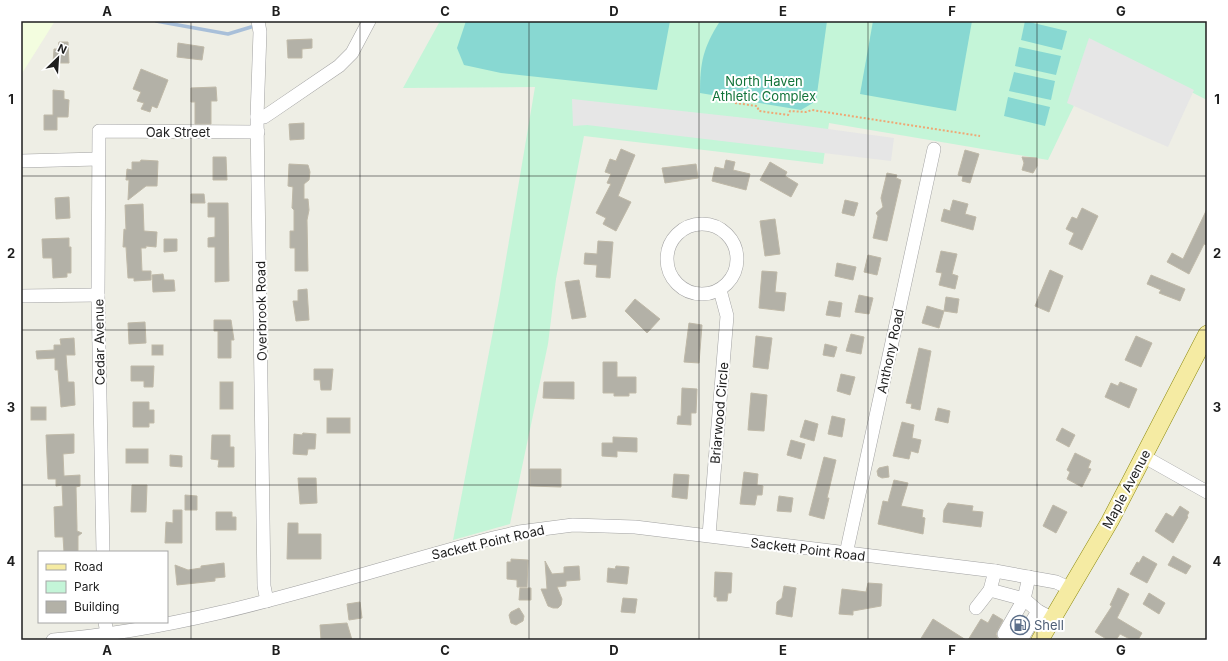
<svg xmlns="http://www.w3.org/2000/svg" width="1228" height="661" font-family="Inter,sans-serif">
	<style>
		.education { fill: #f3fddf }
		.park { fill: #c4f5d8 }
		.pitch { fill: #88d8d2 }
		.parking { fill: #e6e6e6 }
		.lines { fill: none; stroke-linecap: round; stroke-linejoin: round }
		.stream { stroke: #a8bfd9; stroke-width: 3.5 }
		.building { fill: #b3b1a7; stroke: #bfb9a8 }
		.minor-casing { stroke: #a2a2a2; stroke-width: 14 }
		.major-casing { stroke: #8d8a0b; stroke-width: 18 }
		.path { stroke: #efa774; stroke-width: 2; stroke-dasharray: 2 2; stroke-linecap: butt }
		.minor { stroke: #fff; stroke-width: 13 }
		.major { stroke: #f5eba3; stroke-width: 17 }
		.grid { fill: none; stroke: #1e1e1e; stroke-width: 1; stroke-opacity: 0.55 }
		.labels { text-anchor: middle; stroke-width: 4; stroke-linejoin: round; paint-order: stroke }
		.park-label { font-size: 13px; fill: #13743a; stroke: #fff }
		.street-label { font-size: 13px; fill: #1e1e1e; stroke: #fff }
		.service-label { font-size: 13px; fill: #4e5e75; stroke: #fff; text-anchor: start }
		.neatline { fill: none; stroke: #1e1e1e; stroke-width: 1.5 }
		.grid-label { font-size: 13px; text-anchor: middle; font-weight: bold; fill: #1e1e1e }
	</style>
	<rect width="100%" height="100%" fill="#eeeee5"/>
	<path class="education" d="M21 21H55L21 75Z"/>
	<path class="park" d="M440 21H1202L1207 24V100L1102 47 1048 160 829 123 823 164 584 136 556 279 548 344 510 524 453 540 499 300 535 87 403 88Z"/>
	<g class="pitch">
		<path d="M466 21H670L657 90 501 73 464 65 457 48Z"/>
		<path d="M720 21H827L816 101 801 110 700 93C700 62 703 48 720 21Z"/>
		<path d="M873 21H972L956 111 860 94Z"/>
		<path d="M1025 21 1067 31 1062 50 1021 40Z"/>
		<path d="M1019 47 1061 56 1056 75 1015 66Z"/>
		<path d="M1014 72 1055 81 1051 100 1009 91Z"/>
		<path d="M1008 97 1050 107 1045 126 1004 116Z"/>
	</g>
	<g class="parking">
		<path d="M1089 38 1194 90 1168 147 1067 103Z"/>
		<path d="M572 99 755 119 894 138 891 161 587 125 573 126Z"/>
	</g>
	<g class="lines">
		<path class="stream" d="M156 21 228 34 251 27"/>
	</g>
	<g class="building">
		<path d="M312 39V48L302 49V58H288L287 40Z"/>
		<path d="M59 42H68L69 63H53L54 49H58Z"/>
		<path d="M178 43 204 47 202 60 177 57Z"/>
		<path d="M141 69 168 80 157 108 152 106 150 112 141 109 144 103 137 101 141 92 133 89Z"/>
		<path d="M216 87 217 101H211V124H195V102H191V88Z"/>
		<path d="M53 90 64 91V99L69 100 68 117H57V130H44V115H53Z"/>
		<path d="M304 123V139L290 140 289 124Z"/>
		<path d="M621 149 635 155 618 196 631 202 616 231 603 224 606 218 596 213 611 184 607 183 611 174 605 172 610 159 616 161Z"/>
		<path d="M965 150 979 154 970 183 962 181 963 176 958 175Z"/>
		<path d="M213 157H226L227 180H213Z"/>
		<path d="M1022 157 1037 158V166L1033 173 1022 170 1024 163Z"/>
		<path d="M141 160 158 161 157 186H146L128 200 129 180H126L127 169 132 170V162H140Z"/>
		<path d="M726 160 735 162 733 170 750 174 746 190 712 181 715 167 724 169Z"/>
		<path d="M770 162 787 172 785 176 798 184 791 197 760 180Z"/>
		<path d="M289 164 308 165 310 172 309 180 304 184V199H308L309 210 307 220 308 271H295V248H290V231H294V210L292 208 293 187 288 186Z"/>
		<path d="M696 164 698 178 665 183 662 168Z"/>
		<path d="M887 173 897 175 896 178 901 180 887 241 873 238 878 216 876 213 883 207 881 198Z"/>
		<path d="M191 194H204L205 203H191Z"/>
		<path d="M69 197 70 218 56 219 55 198Z"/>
		<path d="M845 200 858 203 854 216 842 213Z"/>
		<path d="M953 200 968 204 965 214 976 217 973 230 941 221 944 209 950 211Z"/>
		<path d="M208 203H228L229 281 215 282V247H208V238L215 237V217H208Z"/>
		<path d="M143 204 144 231 157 232 156 247 146 246V248H141L142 271H151V280L134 281V278H128L126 247H123L124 229 126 230 125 205Z"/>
		<path d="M1082 208 1098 216 1082 250 1069 244 1074 233 1066 229 1072 217 1077 219Z"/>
		<path d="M1207 209V245L1204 244 1189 274 1167 262 1172 253 1183 259Z"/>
		<path d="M775 219 780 254 765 256 760 221Z"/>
		<path d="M69 238V247H71V273H67V277L53 278 52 258H43L42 239Z"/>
		<path d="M164 239H177V251L164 252Z"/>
		<path d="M598 241 613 242 610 278 596 277 597 265 584 264 585 253 597 254Z"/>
		<path d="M941 251 957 254 952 274 958 276 955 289 939 285 942 273 936 272Z"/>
		<path d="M868 255 881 258 877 275 864 272Z"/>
		<path d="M837 263 856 267 853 280 835 276Z"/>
		<path d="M1050 270 1063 276 1049 312 1035 306Z"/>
		<path d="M762 271 777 272 775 292 786 293 784 311 759 308Z"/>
		<path d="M163 274 164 280H174L175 291 153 292 152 275Z"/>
		<path d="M1151 275 1185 289 1180 301 1159 293 1161 290 1147 284Z"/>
		<path d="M579 280 586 317 572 319 565 282Z"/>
		<path d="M307 289 309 320 296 321 293 301H298V290Z"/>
		<path d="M859 295 873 298 869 314 855 312Z"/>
		<path d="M946 297 959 299 957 313 944 311Z"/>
		<path d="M635 299 660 319 647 333 625 311Z"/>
		<path d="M829 301 842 303 840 317 826 315Z"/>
		<path d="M927 306 944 311 939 328 922 323Z"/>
		<path d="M214 320H231L234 340H231V358H218V331H214Z"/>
		<path d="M145 322 146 343 129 344 128 323Z"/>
		<path d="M689 323 702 325 699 363 684 362Z"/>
		<path d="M851 334 864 337 861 354 846 351Z"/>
		<path d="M756 336 772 338 768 369 753 367Z"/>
		<path d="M1136 336 1152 343 1141 367 1125 360Z"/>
		<path d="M74 338 75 355H66L68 382H74L75 405 61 407 58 370H55V358L37 359 36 351 54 350V345H61L60 339Z"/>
		<path d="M825 344 837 347 834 357 823 355Z"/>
		<rect x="152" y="345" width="11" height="10"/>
		<path d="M919 348 931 351 920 410 911 408 912 404 906 403Z"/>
		<path d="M603 362H617V377H636V393H629V396H614V393H603Z"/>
		<path d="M131 366H154L153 387H144V381H131Z"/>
		<path d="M314 369H333L331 390H321L320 380H314Z"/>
		<path d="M841 374 855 377 850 395 837 391Z"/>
		<rect x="220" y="382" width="13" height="27"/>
		<path d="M544 382H574V399L543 398Z"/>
		<path d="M1120 382 1137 389 1129 408 1105 397 1111 383 1118 386Z"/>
		<path d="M682 388 697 389 696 413H691V425L677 424 678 416H681Z"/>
		<path d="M751 393 767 395 764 431 748 430Z"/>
		<path d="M133 402H149V410H154V423H149V427H133Z"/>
		<rect x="31" y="407" width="15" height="13"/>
		<path d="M938 408 950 411 948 423 935 420Z"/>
		<path d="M832 416 845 419 842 437 828 434Z"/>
		<rect x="327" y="418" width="23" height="15"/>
		<path d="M805 420 818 424 814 441 800 437Z"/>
		<path d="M902 422 914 425 912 438 921 440 918 453 911 451 909 459 893 456Z"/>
		<path d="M1062 428 1075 435 1069 447 1056 440Z"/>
		<path d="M303 433 316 434 315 449H308L307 455 293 454 294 434 302 435Z"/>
		<path d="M74 434V453L63 454 64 476 80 475V486L76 487 77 526V531L82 533 78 536V552H64L63 537H55L54 507 63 506 62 485 56 486V479H48L46 435Z"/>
		<path d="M212 435H230V447H234V467H218L219 460 211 459Z"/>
		<path d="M613 437 637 438V452L617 451V457L602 456V443H613Z"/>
		<path d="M791 440 805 444 801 459 787 455Z"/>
		<rect x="126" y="449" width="22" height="14"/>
		<path d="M1075 453 1091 461 1088 468 1091 469 1082 487 1067 479 1070 472 1067 470Z"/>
		<path d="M170 455 182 456V467L170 466Z"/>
		<path d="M824 457 836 460 827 498H829L824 519 809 515Z"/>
		<path d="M888 466 889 477 882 478 878 476 877 471 879 468Z"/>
		<path d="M530 469H561V487L530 486Z"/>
		<path d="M744 472 758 474 757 485 763 486 762 495H757L755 505 740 504Z"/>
		<path d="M674 474 689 475 687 499 672 497Z"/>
		<path d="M298 478H316L317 503 300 504Z"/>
		<path d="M894 480 908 483 901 506 923 510 922 517 925 518 923 534 878 524 883 501 888 502Z"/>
		<path d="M132 485H147L146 512H131Z"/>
		<path d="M185 495 197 496V510H185Z"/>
		<path d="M779 496 793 498 791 512 777 511Z"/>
		<path d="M948 503 973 506 972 511 983 512 981 527 943 522 944 510Z"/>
		<path d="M1053 505 1067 512 1056 533 1043 526Z"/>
		<path d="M1180 506 1189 512 1187 516 1188 517 1173 543 1155 531 1166 513 1173 517Z"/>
		<path d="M173 510H182V543H165L166 522 173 523Z"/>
		<path d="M216 512H232V517H236V530H216Z"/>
		<path d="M288 523H298V534H321V559H287Z"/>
		<path d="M1143 556 1157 564 1147 583 1130 574 1137 562 1139 563Z"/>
		<path d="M1173 556 1191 566 1186 574 1168 565Z"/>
		<path d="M511 559 528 560 527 587H517V580L507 579V562H511Z"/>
		<path d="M545 561 552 574 564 573V567L579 566 580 580 566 581V586L557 587 562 599 561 605 558 608H553L548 606 541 589H547Z"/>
		<path d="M224 563 225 577 215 578V581L177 585 175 565 188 570 201 568V566Z"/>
		<path d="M616 566 629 567 627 584 607 582 608 568 615 569Z"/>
		<path d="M715 572 732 573 731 593H728L727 601H717V597H714Z"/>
		<path d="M868 583 882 584 881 606 853 611V615L839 614 842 589 866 592Z"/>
		<path d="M784 586 796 588 792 617 776 614 777 602 782 598Z"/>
		<path d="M520 588H531V600H519Z"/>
		<path d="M1118 588 1129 594 1117 618 1142 633 1138 640H1132L1120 634 1116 640H1108L1095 632 1112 606 1110 605Z"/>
		<path d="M1149 593 1165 603 1159 614 1143 604Z"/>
		<path d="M623 598 637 599 635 613 621 612Z"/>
		<path d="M360 602 362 618 349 620 347 604Z"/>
		<path d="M519 608 524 616 523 621 516 625 511 623 509 615 511 612Z"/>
		<path d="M993 614 1003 620 996 634 998 640H968L981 619 988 623Z"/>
		<path d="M1024 616 1025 617 1016 632 1015 631Z"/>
		<path d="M933 619 966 640H920Z"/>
		<path d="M347 623 352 640H321L320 625Z"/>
	</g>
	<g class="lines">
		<g class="minor-casing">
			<g id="minor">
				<path d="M258 21 260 32 257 117 264 586 267 601"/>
				<path d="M257 117H264L273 111 339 66 352 53 369 21"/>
				<path d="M21 161 98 159"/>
				<circle cx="702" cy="259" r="35"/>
				<path d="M21 296 98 295"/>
				<path d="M1143 456 1207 492"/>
				<path d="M709 535 727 316 720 290"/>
				<path d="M103 552 98 295 99 131 258 132"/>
				<path d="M846 554 934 149"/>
				<path d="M995 571 990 590 1024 599 1029 577"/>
				<path d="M976 608 990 590"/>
				<path d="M105 622 107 634"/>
				<path d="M53 640C204 628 348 576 493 538L519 532 573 525 635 527 995 571 1056 582 1071 589"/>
				<path d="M1014 640 1004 634 1024 599 1038 611 1053 619"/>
				<path d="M1021 640 1038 611"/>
			</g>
		</g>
		<g class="major-casing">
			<path id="major" d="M1040 640 1110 521 1207 334"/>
		</g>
		<path class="path" d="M735 103 757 106 759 111 788 115 790 111 806 112 812 110 980 136"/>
		<use href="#minor" class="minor"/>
		<use href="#major" class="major"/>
	</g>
	<path class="grid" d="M191 21V640M360 21V640M529 21V640M699 21V640M868 21V640M1037 21V640M21 176H1207M21 330H1207M21 485H1207"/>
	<defs>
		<g id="fuel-ring" transform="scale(1)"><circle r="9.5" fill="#fff" stroke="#5c6f8a" stroke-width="1.5"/><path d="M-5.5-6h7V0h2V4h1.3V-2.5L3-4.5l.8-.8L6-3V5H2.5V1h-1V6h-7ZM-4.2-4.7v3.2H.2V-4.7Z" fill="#5c6f8a"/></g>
	</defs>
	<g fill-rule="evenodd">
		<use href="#fuel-ring" x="1020" y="625"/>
	</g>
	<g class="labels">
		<g class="park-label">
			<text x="764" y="86">North Haven<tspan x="764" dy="15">Athletic Complex</tspan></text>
		</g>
		<g class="street-label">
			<text x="178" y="137">Oak Street</text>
			<text transform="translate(261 311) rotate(-91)" y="5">Overbrook Road</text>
			<text transform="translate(99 342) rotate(-91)" y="5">Cedar Avenue</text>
			<text transform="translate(890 351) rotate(-78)" y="5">Anthony Road</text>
			<text transform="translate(719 413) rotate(-85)" y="5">Briarwood Circle</text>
			<text transform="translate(1126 489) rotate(-62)" y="5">Maple Avenue</text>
			<text transform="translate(488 542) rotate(-13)" y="5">Sackett Point Road</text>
			<text transform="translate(808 549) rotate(7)" y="5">Sackett Point Road</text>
		</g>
		<g class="service-label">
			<text x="1034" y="630">Shell</text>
		</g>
	</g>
	<rect width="1228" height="661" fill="none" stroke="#ffffff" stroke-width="44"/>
	<rect x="38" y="551" width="130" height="72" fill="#ffffff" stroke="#a5a5a5"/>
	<rect x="46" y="564" width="20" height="6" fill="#f5eba3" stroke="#a5a5a5"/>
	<text x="74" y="571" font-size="12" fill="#1e1e1e">Road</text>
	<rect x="46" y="581" width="20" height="12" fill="#c4f5d8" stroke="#a5a5a5"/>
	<text x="74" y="591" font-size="12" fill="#1e1e1e">Park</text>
	<rect x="46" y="601" width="20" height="12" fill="#b3b1a7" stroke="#a5a5a5"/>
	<text x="74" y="611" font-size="12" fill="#1e1e1e">Building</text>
	<g transform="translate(58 58) rotate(25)" stroke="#ffffff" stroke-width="3" paint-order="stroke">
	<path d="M0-3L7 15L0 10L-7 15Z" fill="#1e1e1e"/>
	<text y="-6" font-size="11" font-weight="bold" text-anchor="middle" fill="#1e1e1e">N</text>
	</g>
	<rect x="22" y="22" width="1184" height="617" class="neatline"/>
	<g class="grid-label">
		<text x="107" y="16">A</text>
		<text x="276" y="16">B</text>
		<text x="445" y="16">C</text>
		<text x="614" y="16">D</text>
		<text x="783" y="16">E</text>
		<text x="952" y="16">F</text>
		<text x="1121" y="16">G</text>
		<text x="11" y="104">1</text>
		<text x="1217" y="104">1</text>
		<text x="11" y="258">2</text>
		<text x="1217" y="258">2</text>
		<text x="11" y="412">3</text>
		<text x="1217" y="412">3</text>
		<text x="11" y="566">4</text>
		<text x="1217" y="566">4</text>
		<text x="107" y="655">A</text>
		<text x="276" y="655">B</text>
		<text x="445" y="655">C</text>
		<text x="614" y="655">D</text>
		<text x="783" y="655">E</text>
		<text x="952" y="655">F</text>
		<text x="1121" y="655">G</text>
	</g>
</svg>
